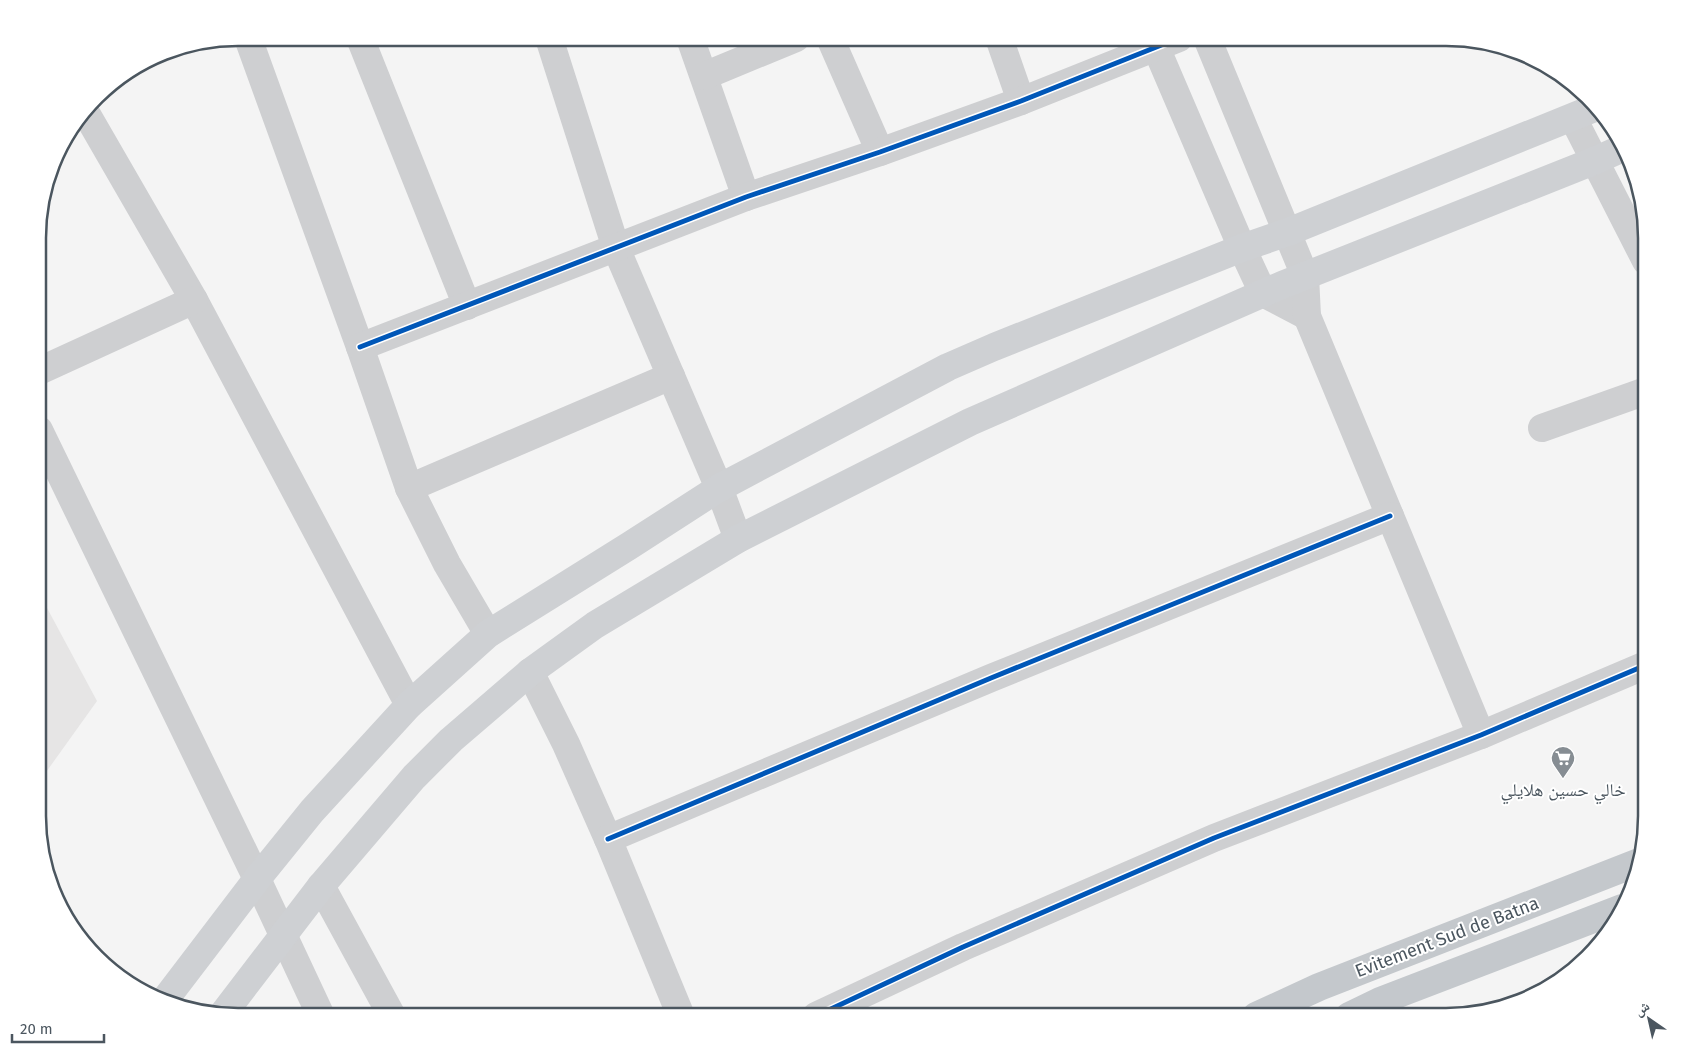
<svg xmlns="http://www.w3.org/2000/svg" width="1684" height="1054" font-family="'Fira Sans','Noto Naskh Arabic',sans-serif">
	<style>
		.education { fill: #e6e5e5 }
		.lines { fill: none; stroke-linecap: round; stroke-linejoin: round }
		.minor { stroke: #cecfd1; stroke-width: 28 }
		.secondary { stroke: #ced0d3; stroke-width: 28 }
		.trunk { stroke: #c4c8cc; stroke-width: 28 }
		.cycleway-casing { stroke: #fff; stroke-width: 8 }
		.cycleway { stroke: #0057b8; stroke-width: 5 }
		.labels { text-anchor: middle; stroke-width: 4; stroke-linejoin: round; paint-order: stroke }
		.poi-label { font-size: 18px; fill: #4b565f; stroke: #fff }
		.street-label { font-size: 18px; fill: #4b565f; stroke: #fff }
		.rim { fill: none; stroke: #4b565f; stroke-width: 2.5 }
	</style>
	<rect width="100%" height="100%" fill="#f4f4f4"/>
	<path class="education" d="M39 593 97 701 39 782Z"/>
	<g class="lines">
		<g class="minor">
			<path d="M248 38 360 347 409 488 447 564 488 634"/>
			<path d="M360 38 467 306"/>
			<path d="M549 38 616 248 719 488 738 539"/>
			<path d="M690 38 746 197"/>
			<path d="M830 38 880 152"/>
			<path d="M999 38 1021 101"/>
			<path d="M1152 38 1242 248 1263 293 1307 316"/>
			<path d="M1207 38 1305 276 1307 316 1481 735"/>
			<path d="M704 76 796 38"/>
			<path d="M86 113 194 300 409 705"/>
			<path d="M1573 118 1646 261"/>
			<path d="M360 347 746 197 880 152 1021 101 1179 38"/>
			<path d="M39 371 194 300"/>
			<path d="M1542 428 1646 391"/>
			<path d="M39 430 257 879 321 1016"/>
			<path d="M409 488 671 376"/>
			<path d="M530 672 566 744 608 839 681 1016"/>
			<path d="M608 839 991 678 1390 516"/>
			<path d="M321 886 392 1016"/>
			<path d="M816 1016 963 947 1214 838 1481 735 1646 665"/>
		</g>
		<g class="secondary">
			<path d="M164 1001 257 879 312 811 409 705 488 634 629 546 719 488 948 367 994 347 1242 248 1288 232 1592 109"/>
			<path d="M223 1014 321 886 414 777 451 740 530 672 595 625 738 539 970 422 1282 285 1594 161 1623 148"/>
		</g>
		<g class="trunk">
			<path d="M1256 1016 1319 987 1639 862"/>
			<path d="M1349 1016 1380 1001 1622 908"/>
		</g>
		<g class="cycleway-casing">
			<g id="cycleway">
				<path d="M360 347 746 197 880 152 1021 101 1179 38"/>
				<path d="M608 839 991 678 1390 516"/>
				<path d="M816 1016 963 947 1214 838 1481 735 1646 665"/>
			</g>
		</g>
		<use href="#cycleway" class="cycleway"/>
	</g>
	<defs>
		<g id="supermarket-pin" transform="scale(1.25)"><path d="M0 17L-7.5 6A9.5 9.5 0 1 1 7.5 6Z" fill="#868d93" stroke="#fff"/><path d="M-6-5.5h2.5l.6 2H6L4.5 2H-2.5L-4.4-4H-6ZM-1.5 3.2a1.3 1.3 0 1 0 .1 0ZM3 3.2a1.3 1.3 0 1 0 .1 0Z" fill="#fff"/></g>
	</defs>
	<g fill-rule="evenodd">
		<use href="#supermarket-pin" x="1563" y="758"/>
	</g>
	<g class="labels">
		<g class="poi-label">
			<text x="1563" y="796">خالي حسين هلايلي</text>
		</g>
		<g class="street-label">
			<text transform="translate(1447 937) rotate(-21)" y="6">Evitement Sud de Batna</text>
		</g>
	</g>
	<path d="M0 0H1684V1054H0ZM238 46H1446A192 192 0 0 1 1638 238V816A192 192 0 0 1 1446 1008H238A192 192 0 0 1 46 816V238A192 192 0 0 1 238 46Z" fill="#fff" fill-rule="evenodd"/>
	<path class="rim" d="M238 46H1446A192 192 0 0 1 1638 238V816A192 192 0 0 1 1446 1008H238A192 192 0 0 1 46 816V238A192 192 0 0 1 238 46Z"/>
	<g transform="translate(1649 1019) rotate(326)" stroke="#ffffff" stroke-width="4" paint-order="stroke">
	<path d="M0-4L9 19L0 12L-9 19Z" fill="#4b565f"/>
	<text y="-8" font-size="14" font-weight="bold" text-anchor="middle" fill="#4b565f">ش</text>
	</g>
	<path d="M12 1034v8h92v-8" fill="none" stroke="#4b565f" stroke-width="2.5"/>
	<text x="20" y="1034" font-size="15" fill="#4b565f" stroke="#ffffff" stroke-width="4" paint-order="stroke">20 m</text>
</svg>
